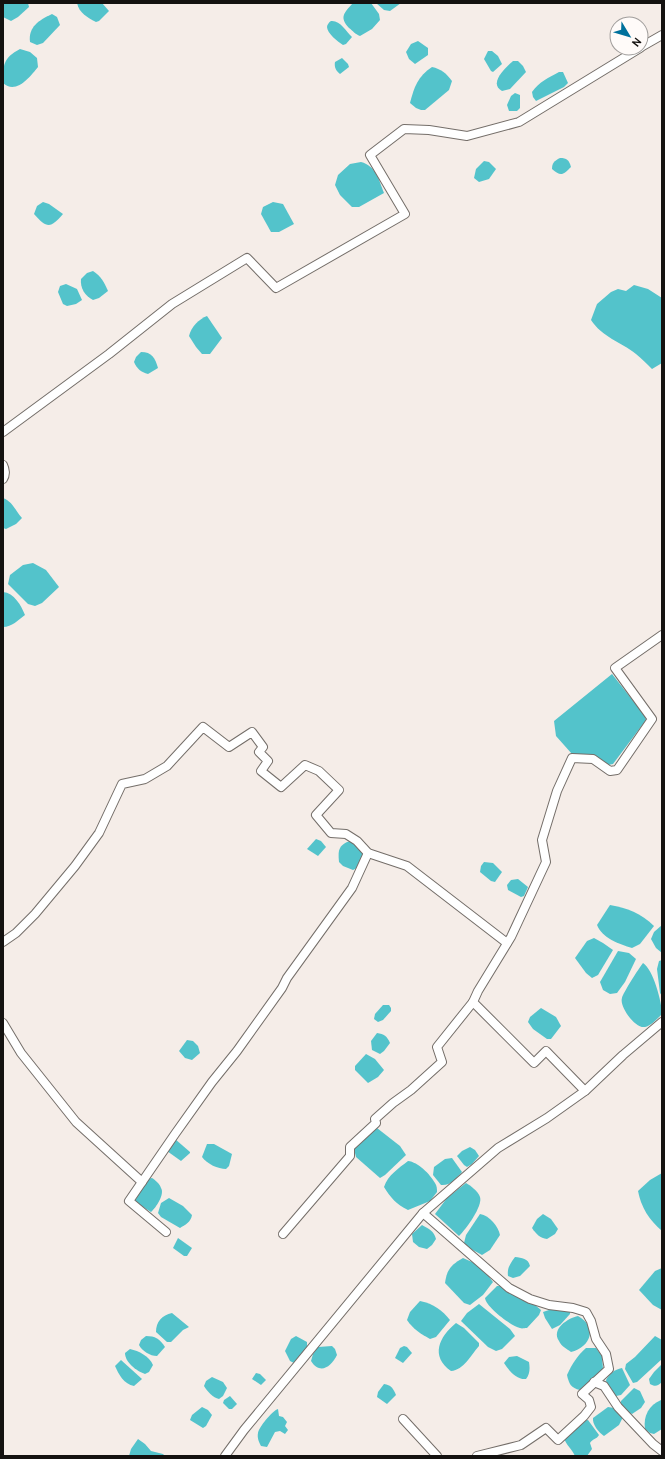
<svg xmlns="http://www.w3.org/2000/svg" width="665" height="1459" font-family="Cabin,sans-serif">
	<style>
		.water { fill: #53c3cb }
		.lines { fill: none; stroke-linecap: round; stroke-linejoin: round }
		.minor-casing { stroke: #746e69; stroke-width: 10 }
		.minor { stroke: #fff; stroke-width: 8 }
	</style>
	<rect width="100%" height="100%" fill="#f5ede8"/>
	<g class="water">
		<path d="M3 3H28L29 7 18 17 11 21 3 17Z"/>
		<path d="M77 3H102L109 11 99 21 96 22C88 18 79 13 77 3Z"/>
		<path d="M353 3H371L379 14 380 20 372 29 360 36C355 34 353 31 349 28 339 17 344 13 353 3Z"/>
		<path d="M376 3H401L390 11 384 10Z"/>
		<path d="M52 14 57 17 60 25 43 43 37 45 30 42C28 27 39 20 52 14Z"/>
		<path d="M331 21C340 20 346 31 352 37L346 44 343 45C338 42 327 33 327 27 327 25 329 22 331 21Z"/>
		<path d="M418 41 428 48V55L415 64 409 59 406 52 411 44Z"/>
		<path d="M20 49 30 52 37 58 38 67C30 77 16 95 3 83 3 65 3 58 20 49Z"/>
		<path d="M488 51H492L498 56 502 64 493 72 491 71 484 59Z"/>
		<path d="M342 58 348 64 349 67 340 74C336 71 334 67 335 62Z"/>
		<path d="M513 61H518L523 66 526 72 510 89 502 91C488 83 506 67 513 61Z"/>
		<path d="M432 67C441 69 446 73 452 81L449 90 425 110H421L416 108 410 103C414 87 418 76 432 67Z"/>
		<path d="M559 72H563L568 83 564 87 536 101 533 97 532 92C539 82 548 78 559 72Z"/>
		<path d="M515 93 520 95V108L517 111H509L507 105 511 96Z"/>
		<path d="M560 158C567 158 569 160 571 167 563 175 561 177 552 169 552 163 554 161 560 158Z"/>
		<path d="M484 161 489 162 496 169 489 179 479 182 474 178 476 169Z"/>
		<path d="M361 162C376 166 379 180 384 193L359 207H352L340 195 335 185 338 175 350 164Z"/>
		<path d="M43 202 49 204 63 214C51 228 47 229 34 214L37 206Z"/>
		<path d="M273 202 283 204 294 224 279 232H271L261 214 263 207Z"/>
		<path d="M93 271C101 276 104 282 108 291L99 298 93 300C85 296 80 288 81 279L87 273Z"/>
		<path d="M66 284 77 289 82 300 76 304 67 306 63 304 58 292 60 286Z"/>
		<path d="M634 285 648 289 662 298V363L652 369C647 364 642 359 636 354 621 342 602 337 591 320L597 304 611 292 618 289 626 291Z"/>
		<path d="M207 316 222 338 210 354H202L196 347 189 336C191 327 199 319 207 316Z"/>
		<path d="M141 352C152 352 155 358 158 368L148 374C141 372 137 369 134 362L136 357Z"/>
		<path d="M3 498C13 502 15 510 22 518L16 524 6 529 3 528Z"/>
		<path d="M33 563 46 570 59 587 42 603 35 606 28 604 8 584 10 575 23 565Z"/>
		<path d="M3 592C14 593 21 605 25 615 18 620 12 627 3 627Z"/>
		<path d="M612 674 645 716 646 720 613 764 608 765 594 755 572 754 556 736 554 721Z"/>
		<path d="M316 839 321 841 326 847 318 856 307 849Z"/>
		<path d="M350 841 356 845 364 852 357 868 353 870 343 866 339 862C338 851 338 845 350 841Z"/>
		<path d="M484 862 493 863 502 872 495 882 491 881 480 872 481 866Z"/>
		<path d="M518 879 528 887 524 896 521 897 508 890 507 885 511 880Z"/>
		<path d="M610 905C627 908 641 913 654 926L640 944 632 948C619 944 602 938 597 925Z"/>
		<path d="M662 925V953L656 948 651 939 654 932Z"/>
		<path d="M594 938 603 943 613 950 598 975 592 978 586 973 575 958 587 941Z"/>
		<path d="M618 951 629 953 636 959 625 982 617 993 610 994 603 990 600 982Z"/>
		<path d="M662 960V996L660 993 657 969 659 961Z"/>
		<path d="M643 963C653 969 662 1002 662 1014 657 1019 651 1026 645 1027 635 1029 619 1006 622 998 623 993 639 968 643 963Z"/>
		<path d="M383 1005H389L391 1008V1011L383 1020 378 1022 374 1019 375 1014Z"/>
		<path d="M541 1008 556 1017 561 1026 551 1039H547L533 1029 528 1022 530 1017Z"/>
		<path d="M377 1033C384 1034 387 1036 390 1043L384 1051 380 1054 372 1050 371 1041Z"/>
		<path d="M187 1040 193 1041 198 1046 200 1053 192 1060 185 1058 179 1051Z"/>
		<path d="M366 1054 375 1059 384 1070 378 1077 368 1083 355 1070V1066Z"/>
		<path d="M377 1128 400 1146 406 1155 385 1175 380 1178 356 1157 354 1149Z"/>
		<path d="M175 1139 190 1152V1153L181 1161 167 1151Z"/>
		<path d="M207 1144H214L232 1154 229 1166 226 1169C218 1169 207 1164 202 1157Z"/>
		<path d="M470 1147 475 1150 479 1156 472 1164 467 1167 464 1165 457 1156 462 1151Z"/>
		<path d="M452 1158 462 1172C456 1179 450 1186 441 1185L433 1175 434 1167 445 1159Z"/>
		<path d="M408 1161C418 1162 430 1174 435 1183 437 1186 437 1189 437 1192L430 1201 408 1210C396 1204 391 1198 384 1187 388 1175 399 1168 408 1161Z"/>
		<path d="M662 1173V1231C649 1220 641 1207 638 1191L650 1180Z"/>
		<path d="M152 1178C155 1180 160 1184 161 1188 165 1194 156 1208 151 1212L137 1203 135 1201 146 1179Z"/>
		<path d="M466 1183C471 1186 478 1191 480 1197 483 1206 466 1229 459 1236L435 1214 447 1198Z"/>
		<path d="M169 1198 183 1206 192 1215C191 1222 185 1225 180 1228L161 1217 158 1213 161 1203Z"/>
		<path d="M480 1214C490 1216 498 1226 500 1235L490 1250 482 1255 471 1249 464 1243 466 1235Z"/>
		<path d="M543 1214 551 1219 558 1229 555 1234 547 1239C540 1238 536 1234 532 1228L537 1219Z"/>
		<path d="M422 1225C429 1229 434 1231 436 1239L432 1245 427 1249 419 1247 413 1242 412 1234Z"/>
		<path d="M178 1238 192 1248 187 1256H184L173 1248Z"/>
		<path d="M515 1257C522 1258 528 1258 530 1266L520 1276 513 1278 508 1276C507 1268 510 1264 515 1257Z"/>
		<path d="M463 1258 481 1266 493 1282 483 1295 470 1305 464 1303 445 1283C447 1269 451 1265 463 1258Z"/>
		<path d="M662 1268V1310L653 1305 639 1290 655 1271Z"/>
		<path d="M497 1286H500L535 1305 541 1310 539 1315 527 1328C524 1328 522 1329 520 1328 511 1326 486 1307 485 1298Z"/>
		<path d="M420 1301C434 1304 442 1310 450 1320L436 1337 430 1339C421 1334 413 1329 407 1320L410 1312Z"/>
		<path d="M479 1304 510 1329 515 1336 502 1349 496 1351 488 1347 461 1321 467 1313Z"/>
		<path d="M549 1310H565L570 1311V1314L560 1325 552 1329 545 1318 543 1312Z"/>
		<path d="M172 1313 189 1327 183 1330 171 1342H167L156 1332C156 1322 162 1315 172 1313Z"/>
		<path d="M578 1316C598 1327 591 1347 571 1352 567 1349 561 1346 559 1341 551 1329 568 1318 578 1316Z"/>
		<path d="M456 1323 464 1328 479 1343V1346C471 1355 464 1370 451 1371 430 1356 439 1337 456 1323Z"/>
		<path d="M146 1336C155 1336 160 1339 165 1347L157 1356C150 1356 142 1351 139 1345L141 1340Z"/>
		<path d="M296 1336 307 1342V1348L296 1364 290 1361 285 1351 291 1339Z"/>
		<path d="M655 1336 662 1340V1359L637 1382 633 1383 625 1369 626 1364 635 1357Z"/>
		<path d="M332 1346 335 1349 337 1355C331 1367 320 1375 311 1361L313 1354 318 1347Z"/>
		<path d="M404 1346 407 1347 412 1353 403 1363 395 1358 400 1348Z"/>
		<path d="M586 1348H596L602 1356 603 1369 580 1390C571 1388 569 1384 567 1375 572 1364 577 1356 586 1348Z"/>
		<path d="M130 1349C139 1351 149 1356 153 1365L149 1372 145 1374C136 1371 125 1362 125 1353Z"/>
		<path d="M517 1356 529 1362C530 1368 530 1374 526 1379 517 1380 509 1371 504 1363L509 1357Z"/>
		<path d="M121 1360 142 1379 134 1386C124 1384 119 1375 115 1366Z"/>
		<path d="M662 1364V1382C658 1386 655 1387 650 1384L649 1379 654 1372Z"/>
		<path d="M622 1368 630 1385 621 1395 616 1396C610 1391 607 1387 606 1380 610 1373 614 1370 622 1368Z"/>
		<path d="M256 1373 260 1374 266 1380 261 1385 252 1379Z"/>
		<path d="M212 1377 223 1382 227 1388 223 1396 219 1399C213 1398 207 1391 204 1386L206 1381Z"/>
		<path d="M384 1384C391 1385 393 1388 396 1395L387 1404 377 1397 378 1392Z"/>
		<path d="M634 1388 640 1391 645 1402 641 1408 632 1414 628 1412 621 1405V1401Z"/>
		<path d="M230 1396 237 1404 232 1409H229L223 1403 224 1400Z"/>
		<path d="M661 1400 662 1429 654 1434 650 1433 645 1429C643 1416 649 1405 661 1400Z"/>
		<path d="M202 1407 208 1410 212 1415 206 1426 203 1428 190 1420 192 1415Z"/>
		<path d="M608 1407 614 1408 623 1417 619 1425 604 1436C599 1433 592 1424 593 1418Z"/>
		<path d="M278 1409 279 1416 283 1417 287 1422 285 1426 288 1430 285 1434 280 1431 275 1432 267 1447 261 1446C259 1442 257 1438 258 1433 259 1427 272 1411 278 1409Z"/>
		<path d="M588 1420 599 1435C597 1439 592 1439 590 1443L592 1449 587 1456H575C572 1449 566 1445 564 1438L581 1421Z"/>
		<path d="M138 1439 145 1444 151 1451 163 1454 165 1456H129L131 1449Z"/>
	</g>
	<g class="lines">
		<g class="minor-casing">
			<g id="minor">
				<path d="M641 47 662 35"/>
				<path d="M3 432 109 354 172 304 247 258 276 288 405 214 370 155 404 129 429 130 467 136 519 122 640 48"/>
				<path d="M3 465C5 469 6 475 3 479"/>
				<path d="M3 942 16 933 35 914 75 866 99 833 122 784 145 779 167 766 203 727 229 747 252 732 263 747 259 752 268 761 261 771 281 787 305 765 319 771 339 790 316 815 331 833 346 834 357 841 368 853 407 866 507 943"/>
				<path d="M3 1023 21 1053 76 1122 142 1182 129 1201 166 1232"/>
				<path d="M585 1091 546 1051 534 1063 473 1002 478 991 511 937 546 862 542 840 557 791 572 758 593 759 610 771 617 770 652 719 615 668 662 635"/>
				<path d="M142 1182 175 1134 212 1082 237 1051 282 988 287 978 352 888 368 853"/>
				<path d="M423 1213 509 1288 530 1299 549 1305 573 1308 586 1312 591 1321 596 1339 606 1354 609 1369 582 1394 589 1400 591 1407 584 1416 558 1440 546 1428 521 1445 477 1456"/>
				<path d="M283 1234 350 1156V1147L376 1123 375 1119 393 1103 411 1090 442 1062 437 1047 473 1002"/>
				<path d="M594 1382 604 1386 618 1407 653 1444 662 1451"/>
				<path d="M403 1419 437 1456"/>
				<path d="M225 1456 244 1430 423 1213 498 1148 547 1118 585 1091 623 1055 662 1022"/>
			</g>
		</g>
		<use href="#minor" class="minor"/>
	</g>
	<rect width="665" height="1459" fill="none" stroke="#141210" stroke-width="8"/>
	<g transform="translate(629 36) rotate(128)"><circle r="19" fill="#fffbf9" stroke="#a19e9c"/>
	<path d="M0-3L7 15L0 10L-7 15Z" fill="#00719c"/>
	<text y="-6" font-size="11" font-weight="bold" text-anchor="middle" fill="#141210">N</text>
	</g>
</svg>
